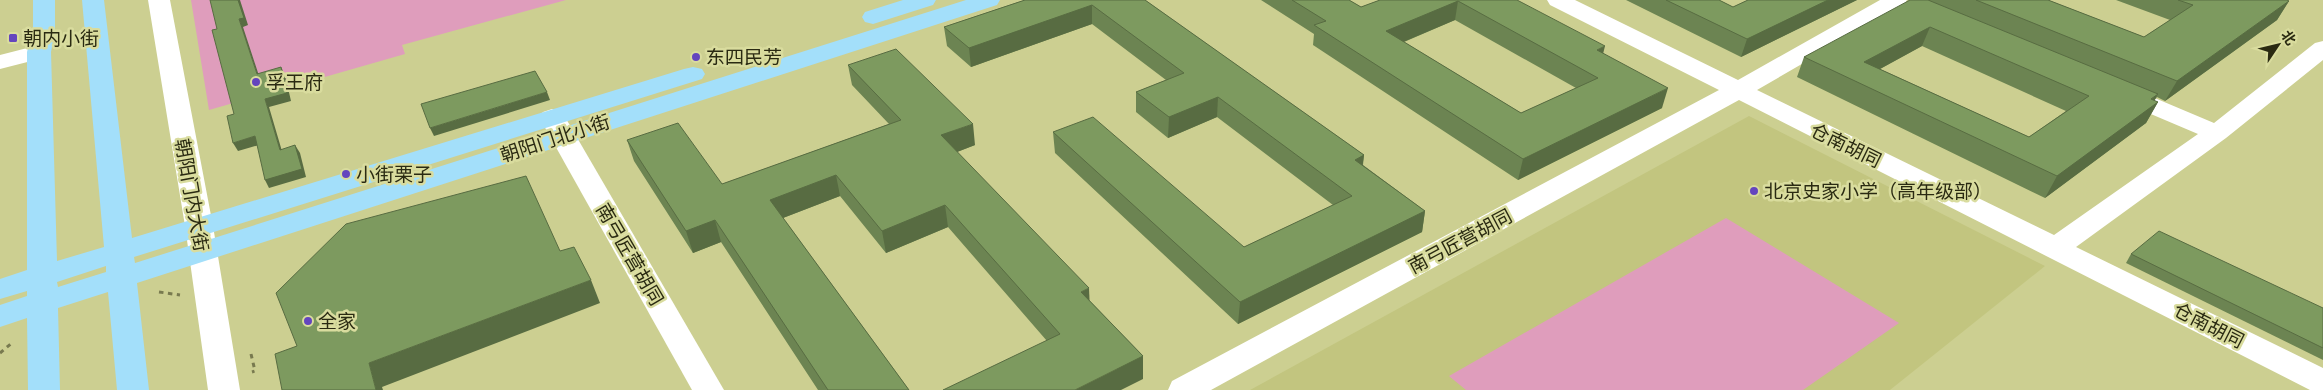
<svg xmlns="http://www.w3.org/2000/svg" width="2323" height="390" font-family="'Titillium Web','Noto Sans SC',sans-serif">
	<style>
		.built { fill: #c2c57f }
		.green { fill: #df9dbc }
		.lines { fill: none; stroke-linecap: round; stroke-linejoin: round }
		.path { stroke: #787a4f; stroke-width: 3; stroke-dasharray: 4.5 4.5; stroke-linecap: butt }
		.minor { fill: #fff; fill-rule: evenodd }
		.major { fill: #a3dffa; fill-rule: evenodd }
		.wall { fill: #6c8452; fill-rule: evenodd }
		.shaded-wall { fill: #586c42 }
		.building { fill: #7d9a5f; stroke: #586c42; fill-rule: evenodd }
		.poi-dot { fill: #6445be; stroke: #d9dc9e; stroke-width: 2 }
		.labels { text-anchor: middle; stroke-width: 5; stroke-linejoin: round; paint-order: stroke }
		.poi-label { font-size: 19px; fill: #2a2a12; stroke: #d9dc9e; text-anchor: start }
		.street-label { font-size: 19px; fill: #2a2a12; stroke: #d9dc9e }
	</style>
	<rect width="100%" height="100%" fill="#cccf91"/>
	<path class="built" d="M1749 116 2045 266 1890 390H1250Z"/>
	<g class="green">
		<path d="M191 0H566L402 45 405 54 209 110Z"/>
		<path d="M1726 218 1899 323 1803 390H1466L1449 376Z"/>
	</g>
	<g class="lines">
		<g class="path">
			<path d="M159 292 180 295"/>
			<path d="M0 353 13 342"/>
			<path d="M251 354 255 371 252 372"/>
		</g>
		<g class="minor">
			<path d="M148 0H170L213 226 240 390H208L185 226Z"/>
			<path d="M1547 0H1575L1738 80 1880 0H1907L1904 5 1757 90 2054 235 2198 134 2113 98 2110 93 2113 88 2122 86 2131 88 2214 123 2315 43 2323 41V60L2226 138 2076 247 2323 368V390H2310L1739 100 1211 390H1168L1172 381 1719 90 1550 5Z"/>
			<path d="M39 45 47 47 51 52 47 57 0 69V55Z"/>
			<path d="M552 109 561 112 565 117 724 390H692L539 117 543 112Z"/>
		</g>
		<g class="major">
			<path d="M33 0H55V30L51 52 57 261 104 247 82 0H104L132 238 684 69 693 67 702 69 705 74 702 79 134 257 135 263 966 0H1000L997 5 137 283 149 390H117L108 292 58 308 60 390H28L27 318 0 327V305L27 296V291L0 299V279L27 270V52L33 30ZM106 266V272L58 287 57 282Z"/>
			<path d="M903 0H936L933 5 873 24 865 22 862 17 865 12Z"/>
		</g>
	</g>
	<g class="wall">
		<path d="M1025 0H1145L1364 155 1363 165 1425 211 1422 232 1238 324 1055 153 1053 132 1244 247 1333 205 1217 117 1168 138 1136 112V92L1166 80 1092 24 971 67 947 46 944 27Z"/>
		<path d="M1261 0H1349L1361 7 1380 0H1517L1603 53 1662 108 1518 180 1313 45 1314 34ZM1455 20 1576 88 1521 113 1404 42Z"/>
		<path d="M1626 0H1719L1733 7 1748 0H1857L1741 57Z"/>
		<path d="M1929 0H2048L2144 37 2170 20 2116 0H2287L2289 1 2277 20 2165 101 2157 97 2154 101 2158 102 2146 123 2045 198 1797 77 1804 57ZM1922 46 2066 111 2029 137 1880 69Z"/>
		<path d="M848 65 975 145 957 152 1089 300 1143 356V379L1047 341 948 227 886 253 840 196 783 218 909 390H818L721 242 693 253 634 161 627 140 722 184 889 124 852 85Z"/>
		<path d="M2131 254 2323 308V360L2126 263Z"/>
	</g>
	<g class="shaded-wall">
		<path d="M238 0H240L248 25 243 27 261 82 257 74 239 19Z"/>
		<path d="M1828 0H1857L1741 57 1747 39Z"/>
		<path d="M1458 1 1455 20 1384 50 1386 31Z"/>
		<path d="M2289 1 2277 20 2165 101 2177 81Z"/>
		<path d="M1092 5V24L971 67 969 48Z"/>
		<path d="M1930 27 1922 46 1856 82 1864 62Z"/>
		<path d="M1605 46 1600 66 1597 50Z"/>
		<path d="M281 67 285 75 291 101 269 107 284 158 280 150 265 99Z"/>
		<path d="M1668 88 1662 108 1518 180 1523 159Z"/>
		<path d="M547 92 550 100 434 136 430 128Z"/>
		<path d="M2158 94 2150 108 2158 102 2146 123 2045 198 2057 176Z"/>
		<path d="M1218 97 1217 117 1168 138 1169 117Z"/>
		<path d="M973 124 975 145 944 157 941 135Z"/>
		<path d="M255 136 259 145 238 151 233 143Z"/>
		<path d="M295 145 300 153 306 177 269 188 265 180Z"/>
		<path d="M1364 155 1361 176 1355 160Z"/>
		<path d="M836 175 840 196 775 221 770 200Z"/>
		<path d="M945 205 948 227 886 253 882 231Z"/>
		<path d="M1425 211 1422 232 1238 324 1240 302Z"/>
		<path d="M715 220 721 242 693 253 686 231Z"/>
		<path d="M591 280 600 303 382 387 383 390H376L369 363Z"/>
		<path d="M1089 288 1090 311 1081 292Z"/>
		<path d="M1143 356V379L1121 390H1075Z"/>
	</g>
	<g class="building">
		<path d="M210 0H238L244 18 239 19 257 74 281 67 287 93 265 99 280 150 295 145 302 169 265 180 255 136 233 143 227 116 234 114 212 30 217 29Z"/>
		<path d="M1025 0H1145L1364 155 1355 160 1425 211 1240 302 1053 132 1093 117 1244 247 1352 196 1218 97 1169 117 1136 92 1184 73 1092 5 969 48 944 27Z"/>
		<path d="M1292 0H1349L1361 7 1380 0H1517L1605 46 1597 50 1668 88 1523 159 1314 25 1326 21ZM1458 1 1598 78 1521 113 1386 31Z"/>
		<path d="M1666 0H1719L1733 7 1748 0H1828L1747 39Z"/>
		<path d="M1910 0H1928L2158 94 2151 99 2158 102 2057 176 1804 57ZM1930 27 2089 96 2029 137 1864 62Z"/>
		<path d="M1976 0H2048L2144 37 2193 5 2178 0H2287L2289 1 2177 81Z"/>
		<path d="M896 49 973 124 941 135 1089 288 1081 292 1143 356 1075 390H943L1060 334 945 205 882 231 836 175 770 200 909 390H828L715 220 686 231 627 140 678 123 722 184 901 120 848 65Z"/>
		<path d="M535 71 547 92 430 128 421 104Z"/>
		<path d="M526 176 560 251 574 247 591 280 369 363 376 390H282L275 354 297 346 276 293 346 224Z"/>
		<path d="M2159 231 2323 308V348L2131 254Z"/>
	</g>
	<g class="poi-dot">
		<rect x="8" y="33" width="10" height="10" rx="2.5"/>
		<circle cx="696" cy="57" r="5"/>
		<circle cx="256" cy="82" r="5"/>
		<circle cx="346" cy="174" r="5"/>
		<circle cx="1754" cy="191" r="5"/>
		<circle cx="308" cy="321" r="5"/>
	</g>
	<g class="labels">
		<g class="poi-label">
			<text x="23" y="45">朝内小街</text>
			<text x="706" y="64">东四民芳</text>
			<text x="266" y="89">孚王府</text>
			<text x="356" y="181">小街栗子</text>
			<text x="1764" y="198">北京史家小学（高年级部）</text>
			<text x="318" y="328">全家</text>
		</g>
		<g class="street-label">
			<text transform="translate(555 138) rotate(-18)" y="7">朝阳门北小街</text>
			<text transform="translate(1846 145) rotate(26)" y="7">仓南胡同</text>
			<text transform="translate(192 195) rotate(80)" y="7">朝阳门内大街</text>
			<text transform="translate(1460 241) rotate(-28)" y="7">南弓匠营胡同</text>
			<text transform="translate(630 254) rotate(60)" y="7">南弓匠营胡同</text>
			<text transform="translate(2209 325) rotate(27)" y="7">仓南胡同</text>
		</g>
	</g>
	<g transform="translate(2278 45) rotate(55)" stroke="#d9dc9e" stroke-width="4" paint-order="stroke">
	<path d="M0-4L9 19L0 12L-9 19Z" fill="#2a2a12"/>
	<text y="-8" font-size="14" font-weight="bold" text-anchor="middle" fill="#2a2a12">北</text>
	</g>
</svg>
